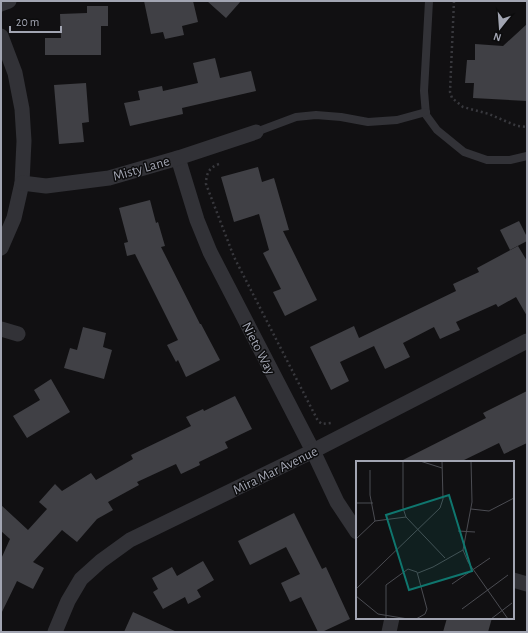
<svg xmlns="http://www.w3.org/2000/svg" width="528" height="633" font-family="'Alegreya Sans',sans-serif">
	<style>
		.building { fill: #404045 }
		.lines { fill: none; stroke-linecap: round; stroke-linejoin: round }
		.path { stroke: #38383d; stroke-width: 2.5; stroke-dasharray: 2 3; stroke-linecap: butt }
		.lane { stroke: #323237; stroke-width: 8 }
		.street { stroke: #323237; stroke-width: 15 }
		.labels { text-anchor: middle; stroke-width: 3; stroke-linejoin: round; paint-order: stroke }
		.street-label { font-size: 14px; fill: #a2a5b2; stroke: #0c0c0d }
		.inset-road { fill: none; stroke: #4b4c52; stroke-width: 1 }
		.view { fill: #0f766e; fill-opacity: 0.15; stroke: #0f766e; stroke-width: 2 }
		.inset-edge { fill: none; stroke: #a2a5b2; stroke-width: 2 }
	</style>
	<rect width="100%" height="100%" fill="#111012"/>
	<g class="building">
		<path d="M144 1H193L198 22 182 26 184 35 165 39 163 32 151 34Z"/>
		<path d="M207 1H241L226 18Z"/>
		<path d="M87 6H108V26H101V55H45V38H61L60 14 87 13Z"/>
		<path d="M527 24V101L473 98 474 83H465L467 60H475V44L503 46Z"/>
		<path d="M215 58 220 78 251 71 256 91 182 108 183 114 130 126 124 103 140 100 138 91 162 86 163 91 198 83 193 63Z"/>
		<path d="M86 83 89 122 82 123 84 142 59 144 54 85Z"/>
		<path d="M258 167 262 182 274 178 289 230 283 231 317 300 285 316 273 292 281 289 263 253 269 250 259 214 234 222 221 177Z"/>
		<path d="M150 200 156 223 158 222 165 246 161 247 200 324H201L220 360 186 377 178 360 176 362 167 345 178 340 135 254 127 256 124 243 128 242 119 208Z"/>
		<path d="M519 221 527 237V241L510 250 500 230Z"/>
		<path d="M518 246 527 261V316L516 297 498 307 496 304 456 322 460 330 440 339 434 327 403 343 410 357 385 369 374 346 340 362 349 381 331 390 310 347 354 326 359 338 456 291 453 284 479 272 477 268Z"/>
		<path d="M83 327 106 333 103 347 112 350 104 379 64 368 70 348 77 350Z"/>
		<path d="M51 379 70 412 27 438 13 416 40 400 34 390Z"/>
		<path d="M527 391V443L504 454 499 443 460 462H399L486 418 483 413Z"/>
		<path d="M235 396 252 429 225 442 228 448 199 462 200 465 181 474 176 464 137 482 139 485 108 502 113 510 97 519 77 542 62 530 33 562 44 568 33 589 17 581 1 614V559L10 539 1 531V505L28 530 47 509 39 502 55 484 62 491 91 473 96 480 133 459 131 455 191 426 186 417 203 409 204 411Z"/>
		<path d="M294 513 322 569 326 567 350 619 322 632H318L301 597 290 602 281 583 300 574 286 547 250 565 238 541Z"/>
		<path d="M203 561 214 580 197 590 201 597 188 604 185 597 163 609 153 592 158 589 152 578 172 567 177 576Z"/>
		<path d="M133 612 177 632H124Z"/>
		<path d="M447 618H492L488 632H443Z"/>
	</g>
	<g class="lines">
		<g class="path">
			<path d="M454 1 450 92 452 98 463 107 489 114 517 126 527 127"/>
			<path d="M219 164C210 167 206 173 206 184L234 257 318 421 322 424 331 423"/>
		</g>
		<g class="lane">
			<path d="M429 1 424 91 426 115 437 130 464 152 487 160H510L527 156"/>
			<path d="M256 132 296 117 316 115 341 117 368 122 397 120 426 112"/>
		</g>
		<g class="street">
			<path d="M1 4 9 1"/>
			<path d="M1 36 15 73 22 109 24 141 22 183 14 218 1 248"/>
			<path d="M178 158 197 220 210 252 313 451 337 502 357 532"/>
			<path d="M22 183 46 186 109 178 178 158 256 132"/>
			<path d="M1 329 18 334"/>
			<path d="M513 580 527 584"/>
			<path d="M55 632 68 601 81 579 101 561 130 540 313 451 527 341"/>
			<path d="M389 632 392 618"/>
		</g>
	</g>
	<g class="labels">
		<g class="street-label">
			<text transform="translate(141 168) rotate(-16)" y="5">Misty Lane</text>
			<text transform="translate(259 348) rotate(63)" y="5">Nieto Way</text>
			<text transform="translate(275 470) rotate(-26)" y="5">Mira Mar Avenue</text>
		</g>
	</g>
	<g transform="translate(356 461)">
		<rect width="158" height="158" fill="#111012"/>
		<path class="inset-road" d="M47 0V47L50 56M64 0 86 7M115 0 116 41 107 89 112 101 152 158M14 9V34L19 60M0 42H17M115 48 133 50 158 37M102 70 119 71M0 78 19 60 50 56 89 97M62 112 77 106 107 89M96 123 134 97M0 128 84 47 87 38 86 0M0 135 22 153 52 158M106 148 152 114M30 158V124L52 108 61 111 71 148 69 153 60 158M135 158 156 142"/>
		<path class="view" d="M93 34 116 110 53 129 30 54Z"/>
		<rect width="158" height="158" class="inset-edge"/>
	</g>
	<rect width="528" height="633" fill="none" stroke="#a2a5b2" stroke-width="4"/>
	<g transform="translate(500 28) rotate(197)" stroke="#0c0c0d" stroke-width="3" paint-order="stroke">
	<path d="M0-3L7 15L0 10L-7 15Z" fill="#a2a5b2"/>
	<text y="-6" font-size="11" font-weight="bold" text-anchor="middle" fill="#a2a5b2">N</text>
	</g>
	<path d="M10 26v6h51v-6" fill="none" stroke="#a2a5b2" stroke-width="2"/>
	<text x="16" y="26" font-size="12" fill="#a2a5b2" stroke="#0c0c0d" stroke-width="3" paint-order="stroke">20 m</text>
</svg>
